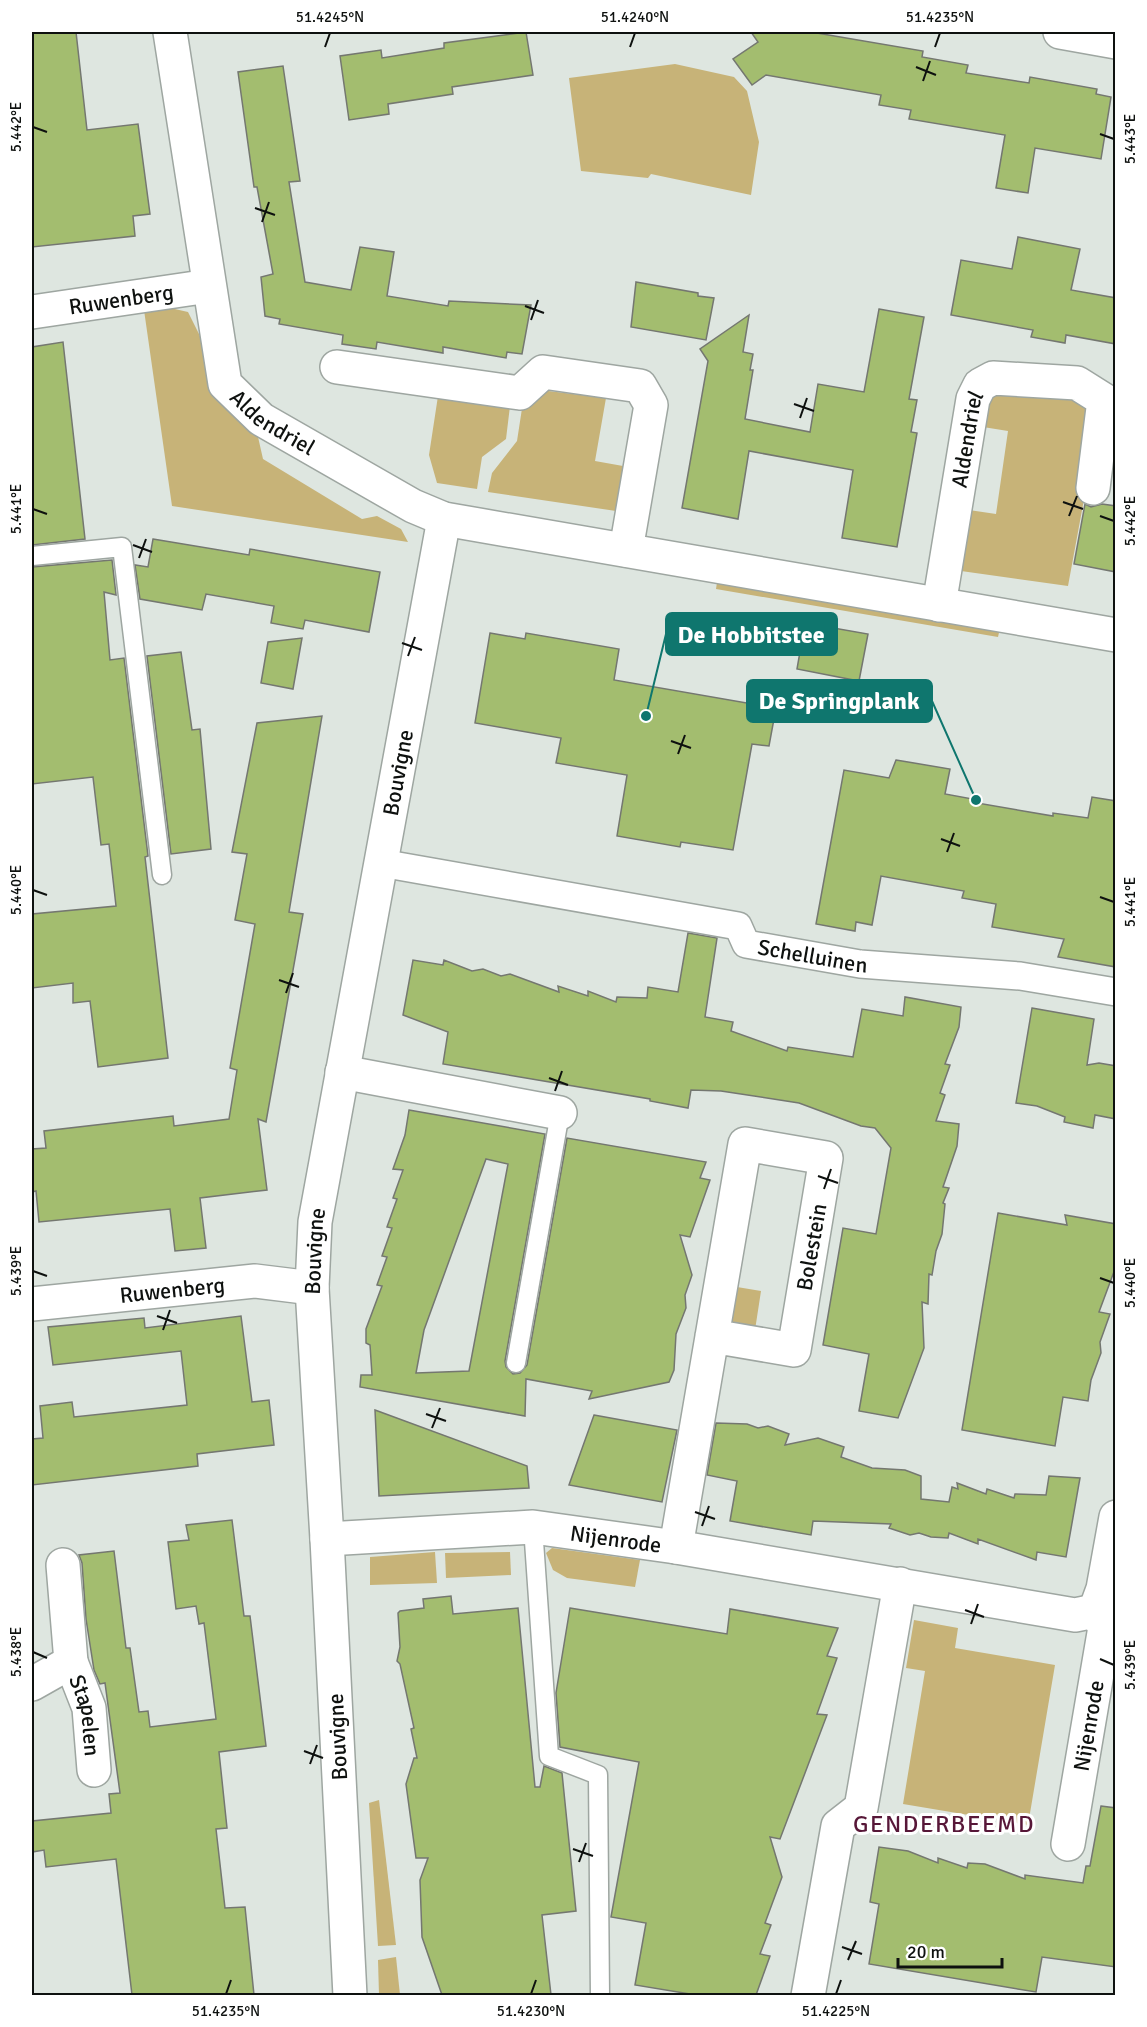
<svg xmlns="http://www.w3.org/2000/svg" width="1147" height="2027" font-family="Signika,sans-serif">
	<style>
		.green { fill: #c7b378 }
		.building { fill: #a3bd6f; stroke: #747770; stroke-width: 1.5; fill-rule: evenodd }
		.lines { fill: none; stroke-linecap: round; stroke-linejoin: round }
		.service-casing { stroke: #9ea6a1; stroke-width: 21 }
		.pedestrian-casing { stroke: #9ea6a1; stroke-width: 30 }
		.minor-casing { stroke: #9ea6a1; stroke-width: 36 }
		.tertiary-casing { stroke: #9ea6a1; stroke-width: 36 }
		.service { stroke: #fff; stroke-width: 18 }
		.pedestrian { stroke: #fff; stroke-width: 27 }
		.minor { stroke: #fff; stroke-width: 33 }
		.tertiary { stroke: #fff; stroke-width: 33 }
		.ticks { fill: none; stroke: #0e110f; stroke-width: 2 }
		.labels { text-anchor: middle; stroke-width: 6; stroke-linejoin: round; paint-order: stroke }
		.street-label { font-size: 22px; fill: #0e110f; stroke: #fff }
		.neighbourhood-label { font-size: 24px; letter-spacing: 1.5px; fill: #571738; stroke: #fff }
		.leader { fill: none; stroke: #0f766e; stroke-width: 2 }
		.callout-dot { fill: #0f766e; stroke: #fff; stroke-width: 2 }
		.callout { fill: #0f766e; stroke: #0f766e; stroke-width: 2 }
		.callout-label { font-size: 24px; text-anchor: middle; font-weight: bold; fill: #fff }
		.neatline { fill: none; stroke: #0e110f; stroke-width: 2 }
		.ticks-label { font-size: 15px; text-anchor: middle; fill: #0e110f }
	</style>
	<rect width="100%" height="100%" fill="#dee6e0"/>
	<g class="green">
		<path d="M675 64 734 77 747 91 759 142 751 195 651 174 648 178 581 171 569 78Z"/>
		<path d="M166 307 188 312 200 336 207 369 256 428 263 459 362 519 377 516 401 529 408 542 172 506 144 310Z"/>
		<path d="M540 390 606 398 595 461 623 466 616 511 488 492 492 473 517 441 523 402Z"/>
		<path d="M994 390 1088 401 1092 456 1068 586 961 571 969 510 996 514 1008 431 983 427 987 396Z"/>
		<path d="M438 396 510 406 506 439 482 457 477 489 437 483 429 455Z"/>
		<path d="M718 576 1001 624 998 637 716 589Z"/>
		<path d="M731 1286 761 1291 755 1330 725 1325Z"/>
		<path d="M552 1548 640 1560 635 1587 567 1578 553 1570 546 1553Z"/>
		<path d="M435 1552 437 1583 370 1585V1557Z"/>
		<path d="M510 1552 511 1575 446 1578 445 1553Z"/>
		<path d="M914 1620 958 1628 955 1648 1055 1665 1028 1825 903 1804 925 1671 906 1668Z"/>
		<path d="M379 1800 396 1945 378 1946 369 1803Z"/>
		<path d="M396 1957 400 1995H379L378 1960Z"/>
	</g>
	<g class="building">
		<path d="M32 32H76L87 130 138 124 150 214 133 216 135 236 32 247Z"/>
		<path d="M526 32 533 75 452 87 453 94 388 104 389 114 349 120 340 56 381 50 382 58 444 48V43Z"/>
		<path d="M751 32H811L923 51 922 57 968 65 966 73 1029 83 1030 77 1097 89 1096 94 1111 97 1101 159 1035 148 1028 193 996 188 1005 135 909 119 911 110 879 105 881 95 766 75 752 85 733 59 758 42Z"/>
		<path d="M283 66 300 181 289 182 305 282 351 290 360 247 394 252 387 296 448 306 449 301 531 305 522 354 507 352 506 358 443 347V353L377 342 376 349 342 344 343 335 279 324 280 319 265 316 261 277 273 274 257 187H254L238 72Z"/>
		<path d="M1018 237 1080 249 1071 290 1116 298V344L1066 335 1065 343 1031 337 1033 330 951 315 961 260 1012 269Z"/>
		<path d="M636 282 698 293V296L714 298 706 340 631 327Z"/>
		<path d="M879 309 924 317 909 399 917 400 911 432 917 433 897 547 842 538 853 470 749 451 738 519 682 508 708 361 700 349 749 315 743 352 753 354 750 370H753L745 419 810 432 818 384 864 392Z"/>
		<path d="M63 342 85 539 32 545V347Z"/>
		<path d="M1085 504 1091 507 1102 504 1116 506V572L1074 564Z"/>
		<path d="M153 539 249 555 250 549 380 572 369 632 305 620 303 629 271 623 274 606 206 594 202 610 140 599 135 565 148 567Z"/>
		<path d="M112 560 116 595 104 592 110 660 124 658 148 856 145 857 168 1058 98 1067 90 1001 73 1003V983L32 988V914L116 906 109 844 101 845 93 777 32 784V567Z"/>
		<path d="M805 623 868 634 859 681 797 669Z"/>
		<path d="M490 633 525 639 526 633 619 649 614 680 776 708 769 746 752 744 733 850 681 842 680 847 617 836 627 775 556 763 561 738 475 723Z"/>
		<path d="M302 638 293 689 261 683 268 642Z"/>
		<path d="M181 652 192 730 200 729 211 849 171 854 147 656Z"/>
		<path d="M322 716 289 912 303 914 266 1122 258 1119 267 1190 200 1198 206 1248 175 1251 170 1209 39 1222 36 1191 32 1192V1149L46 1148 44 1131 173 1116 174 1126 229 1119 237 1070 230 1068 255 924 235 920 247 854 232 852 257 723Z"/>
		<path d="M896 760 950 769 945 794 978 800 977 803 1053 816V813L1088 818 1092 797 1116 801V967L1058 957 1064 939 992 927 996 904 962 898 964 891 881 876 872 925 856 922 855 931 816 924 844 770 889 778Z"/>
		<path d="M688 933 717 938 705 1017 733 1022 731 1031 787 1051 788 1047 853 1057 862 1009 903 1016 905 997 961 1007 959 1027 945 1064 950 1065 940 1093 945 1095 936 1121 959 1124 957 1146 943 1187 949 1188 943 1203 945 1204 942 1234 936 1251 932 1275 929 1274 928 1304 922 1302 924 1348 898 1418 859 1411 869 1354 823 1345 843 1228 876 1234 891 1148 875 1128 861 1126 799 1103 721 1091 691 1090 688 1108 650 1101V1099L443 1064 448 1032 403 1015 413 960 443 965 444 960 472 971 483 969 501 976 510 974 559 992 558 986 588 996V991L616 1002 617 997 647 998 648 987 678 992Z"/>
		<path d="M1032 1008 1094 1019 1087 1065 1099 1063 1116 1066V1119L1095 1115 1093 1128 1064 1122 1065 1117 1037 1106 1016 1103Z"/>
		<path d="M409 1110 545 1134 505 1361 506 1367 513 1374 520 1373 527 1365 567 1138 706 1162 700 1178 710 1180 690 1237 680 1235 692 1275 685 1295 686 1308 676 1334 674 1370 669 1382 589 1399 592 1391 526 1379 525 1416 360 1387 361 1375H372L370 1345 366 1343V1329L382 1286 377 1285 387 1257 382 1256 392 1228 387 1227 397 1199 393 1198 403 1170 393 1169 405 1135ZM486 1159 508 1164 469 1371 416 1373 424 1330Z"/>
		<path d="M998 1213 1067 1225 1065 1215 1116 1224 1115 1269 1099 1312 1110 1314 1100 1342 1101 1353 1091 1380 1088 1401 1063 1397 1055 1446 962 1430Z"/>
		<path d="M241 1316 252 1402 269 1400 274 1445 197 1454 198 1466 32 1485V1439L43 1438 40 1406 72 1402 74 1417 187 1405 181 1351 53 1365 48 1327 144 1318 145 1328Z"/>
		<path d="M375 1410 527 1466 529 1488 379 1496Z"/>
		<path d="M594 1415 677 1430 662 1502 569 1485Z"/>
		<path d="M716 1423 747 1424 758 1428 768 1426 789 1434 785 1445 818 1438 844 1447 841 1457 872 1468 905 1470 921 1476V1499L949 1502 952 1487 958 1489 957 1483 986 1494 987 1489 1014 1498 1015 1494 1046 1495 1049 1476 1080 1478 1066 1557 1037 1552 1036 1560 978 1539V1544L949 1533 948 1538 931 1537 919 1533 910 1535 889 1528 891 1524 813 1521 811 1535 730 1521 737 1481 707 1475Z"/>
		<path d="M232 1520 244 1616H250L266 1746 219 1752 227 1828 216 1829 225 1908 245 1907 254 1995H132L116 1859 46 1867 44 1850 32 1852V1821L111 1813 109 1794 120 1793 105 1683 100 1684 94 1670 86 1619 82 1563 79 1555 114 1551 126 1648H130L139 1712 148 1711 150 1727 216 1719 204 1623 199 1624 196 1606 176 1609 168 1542 189 1540 186 1525Z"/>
		<path d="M451 1596 453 1614 518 1608 535 1787H540L544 1766 562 1773 576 1911 542 1915 551 1995H442L422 1937 420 1880 428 1858H416L406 1784 414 1758H417L411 1729 414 1728 400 1664 397 1661 400 1647 398 1613 400 1611 424 1608 423 1599Z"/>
		<path d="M570 1608 727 1634 730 1609 838 1628 827 1656 837 1658 817 1714 827 1715 780 1839 770 1837 782 1877 765 1923 771 1925 760 1954 770 1956 756 1995H696L635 1985 646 1923 611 1917 639 1762 560 1747 556 1693Z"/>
		<path d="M1101 1806 1116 1808V1967L1042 1957 1036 1992 869 1964 879 1904 870 1902 879 1847 908 1851 938 1863V1858L967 1868 968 1863 985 1864 1025 1879V1875L1083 1883 1086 1866H1090Z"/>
	</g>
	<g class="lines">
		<g class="service-casing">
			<g id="service">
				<path d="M32 556 122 547 162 875"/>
				<path d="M516 1363 560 1113"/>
				<path d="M533 1527 549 1756 598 1775 600 1996"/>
			</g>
		</g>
		<g class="pedestrian-casing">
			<g id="pedestrian">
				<path id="s1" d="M381 863 738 926 746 944 860 964 1020 976 1116 992"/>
			</g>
		</g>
		<g class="minor-casing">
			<g id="minor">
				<path d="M1060 32 1116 42"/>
				<path id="s2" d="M32 312 209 286"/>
				<path d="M337 367 520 393 543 372 640 386 651 405 626 550"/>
				<path id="s3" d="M939 605 973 399 980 385 993 378 1077 383 1104 400 1093 488"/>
				<path d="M342 1072 560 1113"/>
				<path id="s4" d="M32 1304 255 1281 312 1288"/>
				<path id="s5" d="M327 1539 533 1527 676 1547 1075 1615 1095 1611"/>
				<path d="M676 1547C699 1413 722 1278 745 1144L826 1158 794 1350 712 1336"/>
				<path d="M1095 1611 1103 1589 1116 1517"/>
				<path id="s6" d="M71 1662 89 1708 94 1770"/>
				<path d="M32 1684 71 1662 63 1565"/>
				<path id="s7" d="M1068 1844 1105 1627 1095 1611"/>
				<path d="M808 1996 838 1826 861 1808 900 1584"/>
			</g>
		</g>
		<g class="tertiary-casing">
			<g id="tertiary">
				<path id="s8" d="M170 32 225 384 261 419 413 506 444 519 1116 635"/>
				<path id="s9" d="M350 1996 327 1539 312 1288 315 1222 444 519"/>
			</g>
		</g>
		<use href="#service" class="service"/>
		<use href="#pedestrian" class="pedestrian"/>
		<use href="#minor" class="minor"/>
		<use href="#tertiary" class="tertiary"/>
	</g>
	<path class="ticks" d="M325 47 330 33M630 47 635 33M935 47 940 33M916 67 936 75M923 81 930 61M33 127 47 132M1100 134 1114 139M255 208 275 215M262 222 269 202M525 306 544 313M531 320 538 300M794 404 814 411M800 418 807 398M1063 502 1083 509M33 509 47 514M1069 516 1077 496M1100 516 1114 521M133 545 152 552M139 558 146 539M402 643 422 650M408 656 415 637M671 741 691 748M678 754 685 735M941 839 960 846M947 852 954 833M33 890 47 895M1100 897 1114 902M279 980 299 987M286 993 293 973M549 1078 568 1085M555 1091 562 1071M818 1176 838 1183M824 1189 831 1169M33 1271 47 1276M1100 1278 1114 1283M157 1316 177 1323M163 1330 170 1310M426 1414 446 1421M432 1428 440 1408M695 1512 715 1519M702 1526 709 1506M965 1610 984 1617M971 1624 978 1604M33 1652 47 1658M1100 1659 1114 1665M304 1751 323 1758M310 1764 317 1745M573 1849 593 1856M579 1862 586 1843M842 1947 862 1954M848 1960 856 1941M226 1994 231 1980M531 1994 536 1980M836 1994 841 1980"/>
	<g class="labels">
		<g class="street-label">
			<text dy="8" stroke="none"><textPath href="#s2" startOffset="90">Ruwenberg</textPath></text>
			<text dy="8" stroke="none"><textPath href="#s8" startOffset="418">Aldendriel</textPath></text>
			<text dy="8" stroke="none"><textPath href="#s3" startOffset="168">Aldendriel</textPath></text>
			<text dy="8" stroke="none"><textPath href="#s9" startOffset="1232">Bouvigne</textPath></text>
			<text dy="8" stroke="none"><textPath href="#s1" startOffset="450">Schelluinen</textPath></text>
			<text transform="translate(811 1247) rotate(-80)" y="8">Bolestein</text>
			<text dy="8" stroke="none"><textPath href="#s9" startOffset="746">Bouvigne</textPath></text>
			<text dy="8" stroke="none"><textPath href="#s4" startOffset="141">Ruwenberg</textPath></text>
			<text dy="8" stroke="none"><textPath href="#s5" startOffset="290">Nijenrode</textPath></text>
			<text dy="8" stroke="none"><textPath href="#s6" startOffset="56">Stapelen</textPath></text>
			<text dy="8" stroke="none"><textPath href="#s7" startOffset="120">Nijenrode</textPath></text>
			<text transform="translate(337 1737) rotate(-93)" y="8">Bouvigne</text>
		</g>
		<g class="neighbourhood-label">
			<text x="944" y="1832">GENDERBEEMD</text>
		</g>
	</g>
	<path class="leader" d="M646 716L666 634M976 800L932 701"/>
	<g class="callout-dot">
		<circle cx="646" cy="716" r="6"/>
		<circle cx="976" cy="800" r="6"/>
	</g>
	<g class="callout">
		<rect x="666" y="613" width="171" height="42" rx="6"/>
		<rect x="747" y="680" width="185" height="42" rx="6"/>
	</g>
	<g class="callout-label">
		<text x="751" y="643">De Hobbitstee</text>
		<text x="839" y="709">De Springplank</text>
	</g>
	<rect width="1147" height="2027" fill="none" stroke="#ffffff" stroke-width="66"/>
	<path d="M898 1958v9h104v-9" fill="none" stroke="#0e110f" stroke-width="3"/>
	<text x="907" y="1958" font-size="18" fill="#0e110f" stroke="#ffffff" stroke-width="4.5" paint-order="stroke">20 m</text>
	<rect x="33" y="33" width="1081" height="1961" class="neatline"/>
	<g class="ticks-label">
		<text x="330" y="22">51.4245°N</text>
		<text x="635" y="22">51.4240°N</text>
		<text x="940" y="22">51.4235°N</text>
		<text transform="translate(16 127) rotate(-90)" y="5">5.442°E</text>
		<text transform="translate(1130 139) rotate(-90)" y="5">5.443°E</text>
		<text transform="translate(16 509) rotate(-90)" y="5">5.441°E</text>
		<text transform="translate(1130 521) rotate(-90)" y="5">5.442°E</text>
		<text transform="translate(16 890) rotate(-90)" y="5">5.440°E</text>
		<text transform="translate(1130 902) rotate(-90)" y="5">5.441°E</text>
		<text transform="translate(16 1271) rotate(-90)" y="5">5.439°E</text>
		<text transform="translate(1130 1283) rotate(-90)" y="5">5.440°E</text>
		<text transform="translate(16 1652) rotate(-90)" y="5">5.438°E</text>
		<text transform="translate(1130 1665) rotate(-90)" y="5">5.439°E</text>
		<text x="226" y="2016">51.4235°N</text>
		<text x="531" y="2016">51.4230°N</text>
		<text x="836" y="2016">51.4225°N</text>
	</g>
</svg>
